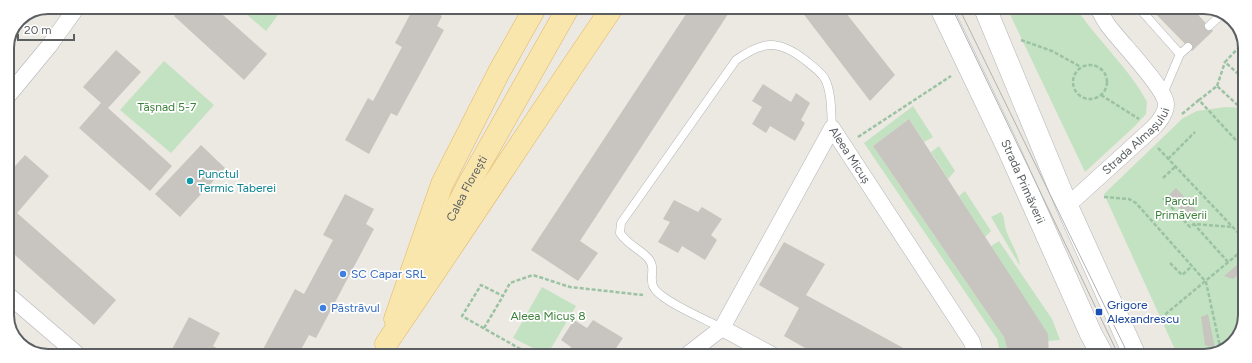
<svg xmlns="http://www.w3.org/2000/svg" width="1252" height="363" font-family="Figtree,sans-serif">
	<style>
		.green { fill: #c3e2c1 }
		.building { fill: #c8c4bf }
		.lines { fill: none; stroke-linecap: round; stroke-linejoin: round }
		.lane-casing { stroke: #b0b3b7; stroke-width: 9 }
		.street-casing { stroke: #b0b3b7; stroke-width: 17 }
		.secondary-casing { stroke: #afb3b7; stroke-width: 23 }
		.primary-casing { stroke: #e5b663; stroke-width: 23 }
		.path { stroke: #9bc3a3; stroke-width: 2.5; stroke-dasharray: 4 2; stroke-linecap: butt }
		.lane { stroke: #fff; stroke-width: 8 }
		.street { stroke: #fff; stroke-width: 16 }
		.secondary { stroke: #fff; stroke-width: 22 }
		.primary { stroke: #f8e6ac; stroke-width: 22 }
		.tram { stroke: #b1b2b2; stroke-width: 1 }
		.culture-dot { fill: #0f9aa8; stroke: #fff; stroke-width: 1.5 }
		.shop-dot { fill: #3f7fe0; stroke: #fff; stroke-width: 1.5 }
		.transit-dot { fill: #1a4fb4; stroke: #fff; stroke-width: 1.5 }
		.labels { text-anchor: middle; stroke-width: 3.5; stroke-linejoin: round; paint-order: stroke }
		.park-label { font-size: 12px; fill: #3e803c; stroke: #fff }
		.street-label { font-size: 12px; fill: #5b5f62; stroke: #fff }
		.culture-label { font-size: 12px; fill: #0d838f; stroke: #fff; text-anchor: start }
		.shop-label { font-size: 12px; fill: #366cbe; stroke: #fff; text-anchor: start }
		.transit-label { font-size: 12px; fill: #164399; stroke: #fff; text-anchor: start }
		.rim { fill: none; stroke: #5b5f62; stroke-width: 2 }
	</style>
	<rect width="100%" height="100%" fill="#ece9e3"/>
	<g class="green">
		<path d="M238 7H284L266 31Z"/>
		<path d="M1007 8H1076C1097 40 1130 69 1147 102L1146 114 1135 126 1085 172Z"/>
		<path d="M164 61 214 105 171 153 120 110Z"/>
		<path d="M913 106 933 137 924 142 909 119 873 146 1004 337 1009 356H1001L997 339 864 143Z"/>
		<path d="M1225 107 1245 108 1244 326 1229 347 1205 356H1178L1104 194 1183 118 1197 111Z"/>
		<path d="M939 146 955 171 948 179 931 152Z"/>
		<path d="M965 191 991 231 985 237 959 196Z"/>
		<path d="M1001 212C1005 218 1004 223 1006 230 1010 242 1018 252 1020 266L991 217Z"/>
		<path d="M999 241 1052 319 1060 340 1048 341 991 246Z"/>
		<path d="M542 287 576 306 547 355 513 338Z"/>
	</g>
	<g class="building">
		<path d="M182 7H214L267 54 244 80 174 16Z"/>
		<path d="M414 7H427L442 16 437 26 444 30 397 116 391 113 369 154 345 140 368 98 373 101 402 47 395 43Z"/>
		<path d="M690 8H732L580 241 598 253 578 281 531 250Z"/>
		<path d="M799 8H842L895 75 870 101Z"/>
		<path d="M1150 8H1192L1213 31 1192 51Z"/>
		<path d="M116 50 141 72 108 108 172 166 150 191 79 128 101 103 83 87Z"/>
		<path d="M763 84 791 102 796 93 810 103 801 120 805 123 795 141 770 126 766 133 752 124 762 107 752 101Z"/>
		<path d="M909 119 1048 334 1049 356H1009L1004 337 873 146Z"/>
		<path d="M201 145 225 168 180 217 155 194Z"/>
		<path d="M25 155 49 176 17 213 116 300 94 325 7 248V211L9 208 7 206V175Z"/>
		<path d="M1176 188 1198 212 1190 219 1168 196Z"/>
		<path d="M345 194 374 209 366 224 374 229 316 338 309 335 298 355H260L295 289 304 294 333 240 323 235Z"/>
		<path d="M674 200 698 212 702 207 722 219 711 235 717 240 705 260 682 246 678 253 658 242 670 222 663 219Z"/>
		<path d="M784 242 825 264 806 295 918 356H819L784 336 799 308 759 285Z"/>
		<path d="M1243 260 1244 270 1233 279 1224 276Z"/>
		<path d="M1208 314 1215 348 1205 345 1201 317Z"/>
		<path d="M189 317 220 333 213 346 229 355H169Z"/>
		<path d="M574 320 587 328 593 320 623 338 612 354 614 355H566L571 347 561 340Z"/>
		<path d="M477 349 488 355H473Z"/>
		<path d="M244 350 253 355H241Z"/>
	</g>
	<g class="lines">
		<g class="lane-casing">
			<g id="lane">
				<path d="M1139 8 1180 54"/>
				<path d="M1209 26 1223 13"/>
				<path d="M1163 94 1180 54 1188 47"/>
				<path d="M722 328C707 320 658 300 653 286 649 276 657 267 647 257 638 248 628 245 620 233L621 223 736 60C763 41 778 39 805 60 811 65 821 72 825 79 832 93 831 113 832 128"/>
			</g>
		</g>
		<g class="street-casing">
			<g id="street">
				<path d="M7 97 49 46 77 7"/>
				<path id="s1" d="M1067 206 1153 128C1159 122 1166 113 1166 104 1165 87 1119 41 1107 24 1104 19 1101 14 1098 8"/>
				<path d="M7 294 78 355"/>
				<path d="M722 328 774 356"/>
				<path id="s2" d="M687 355 722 328 832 128 972 342 976 356"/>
			</g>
		</g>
		<g class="secondary-casing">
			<g id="secondary">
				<path id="s3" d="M941 8 1008 148 1091 334 1103 356"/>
				<path d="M985 8 1067 206 1135 356"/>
			</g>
		</g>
		<g class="primary-casing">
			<g id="primary">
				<path id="s4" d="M428 263 468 185 568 8"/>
				<path d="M395 319 442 184 499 72 535 8"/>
				<path d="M386 344C462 233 536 119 612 8"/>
			</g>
		</g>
		<g class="path">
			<path d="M1021 40 1052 51 1081 67"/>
			<path d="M1244 42 1225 62 1245 80"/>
			<circle cx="1090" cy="82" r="17"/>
			<path d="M1217 86 1225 62"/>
			<path d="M1101 95 1139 119"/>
			<path d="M1182 114 1199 100"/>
			<path d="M858 137 951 76"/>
			<path d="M1158 148 1244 239"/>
			<path d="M1244 149 1199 100 1217 86 1245 112"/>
			<path d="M1168 159 1195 132"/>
			<path d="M1163 178 1176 166"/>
			<path d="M1104 197 1129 199 1136 203 1206 282 1221 351"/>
			<path d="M1163 198 1190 227 1194 224"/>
			<path d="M1228 262 1194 224 1233 227"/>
			<path d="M1170 263 1182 275 1192 266"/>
			<path d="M1136 308 1147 302"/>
			<path d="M1156 322 1244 249"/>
			<path d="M484 328 503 296"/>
			<path d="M16 339 25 347"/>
			<path d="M531 355 462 316 481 285 503 296 510 283 533 275 570 287 643 295"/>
		</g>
		<use href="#lane" class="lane"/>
		<use href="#street" class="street"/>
		<use href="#secondary" class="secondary"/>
		<use href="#primary" class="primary"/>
		<g class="tram">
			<path d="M952 8 1119 356"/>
			<path d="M959 8 1129 356"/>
		</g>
	</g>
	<circle class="culture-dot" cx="190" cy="181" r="4"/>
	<g class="shop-dot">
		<circle cx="343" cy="274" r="4"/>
		<circle cx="323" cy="308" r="4"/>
	</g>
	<rect class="transit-dot" x="1095" y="308" width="8" height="8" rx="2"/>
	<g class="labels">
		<g class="park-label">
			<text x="167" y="111">Tășnad 5-7</text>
			<text x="1181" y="205">Parcul<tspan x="1181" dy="14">Primăverii</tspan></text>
			<text x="548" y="320">Aleea Micuș 8</text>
		</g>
		<g class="street-label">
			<text dy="4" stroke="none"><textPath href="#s1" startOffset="95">Strada Almașului</textPath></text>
			<text dy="4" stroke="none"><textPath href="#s2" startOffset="305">Aleea Micuș</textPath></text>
			<text dy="4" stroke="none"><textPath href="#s3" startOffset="192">Strada Primăverii</textPath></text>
			<text dy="4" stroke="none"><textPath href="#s4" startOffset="84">Calea Florești</textPath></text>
		</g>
		<g class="culture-label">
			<text x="198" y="178">Punctul<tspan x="198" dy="14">Termic Taberei</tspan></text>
		</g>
		<g class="shop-label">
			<text x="351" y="278">SC Capar SRL</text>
			<text x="331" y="312">Păstrăvul</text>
		</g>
		<g class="transit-label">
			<text x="1107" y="309">Grigore<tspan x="1107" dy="14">Alexandrescu</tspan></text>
		</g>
	</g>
	<path d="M0 0H1252V363H0ZM48 14H1204A34 34 0 0 1 1238 48V315A34 34 0 0 1 1204 349H48A34 34 0 0 1 14 315V48A34 34 0 0 1 48 14Z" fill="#fff" fill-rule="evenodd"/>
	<path class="rim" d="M48 14H1204A34 34 0 0 1 1238 48V315A34 34 0 0 1 1204 349H48A34 34 0 0 1 14 315V48A34 34 0 0 1 48 14Z"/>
	<path d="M18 34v6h56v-6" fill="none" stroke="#5b5f62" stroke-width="2"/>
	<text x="24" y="34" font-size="12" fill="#5b5f62" stroke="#ffffff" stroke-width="3" paint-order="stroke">20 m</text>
</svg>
